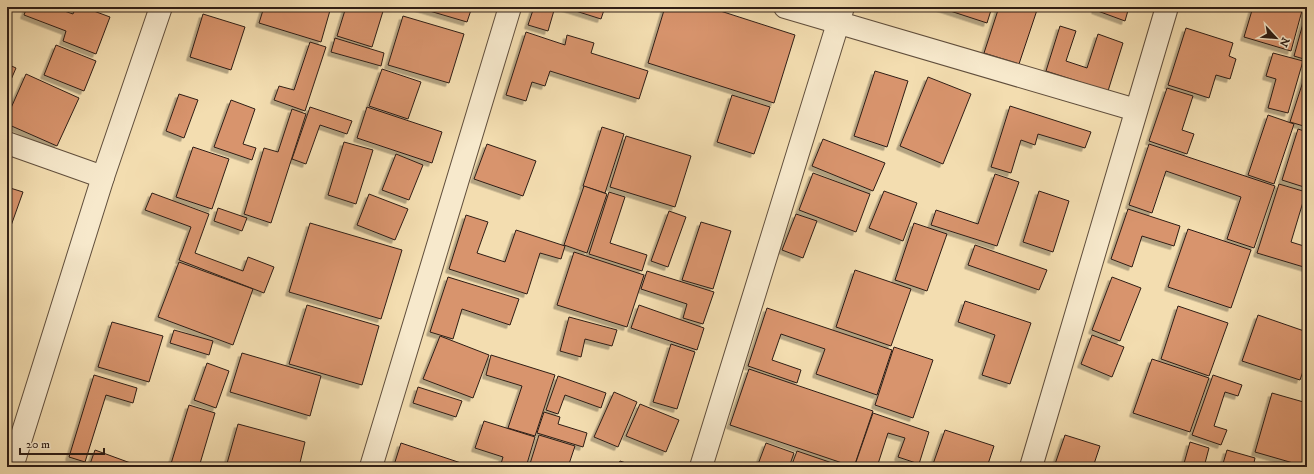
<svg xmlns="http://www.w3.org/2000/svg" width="1314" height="474" font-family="'IM FELL DW Pica',serif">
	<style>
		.building { fill: #d8946d; stroke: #2f1e16; filter: url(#shadow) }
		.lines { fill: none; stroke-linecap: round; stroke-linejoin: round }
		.minor-casing { stroke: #604e3c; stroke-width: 24 }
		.minor { stroke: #f7e9cc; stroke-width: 22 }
	</style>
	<defs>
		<filter id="shadow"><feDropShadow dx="-3.5" dy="3.5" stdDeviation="0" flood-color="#0004"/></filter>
	</defs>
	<rect width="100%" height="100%" fill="#f3ddb0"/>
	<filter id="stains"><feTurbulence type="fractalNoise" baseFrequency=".005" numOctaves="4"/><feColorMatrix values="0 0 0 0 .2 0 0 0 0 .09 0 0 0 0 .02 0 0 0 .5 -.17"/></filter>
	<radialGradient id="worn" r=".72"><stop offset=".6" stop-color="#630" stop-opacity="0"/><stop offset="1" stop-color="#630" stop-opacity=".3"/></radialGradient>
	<g class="building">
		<path d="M27 7H53L73 14 76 7H83L110 17 96 54 63 41 66 31 24 15Z"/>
		<path d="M264 7H331L321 42 259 23Z"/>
		<path d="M346 7H379L384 8 372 47 337 36Z"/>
		<path d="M416 7H472L467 22Z"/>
		<path d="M534 7H555L548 31 528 25Z"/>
		<path d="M563 7H605L601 19Z"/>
		<path d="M665 7H708L795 35 774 103 648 63Z"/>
		<path d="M938 7H992L987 23Z"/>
		<path d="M999 7H1038L1019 64 984 53Z"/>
		<path d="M1096 7H1129L1125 21 1095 10Z"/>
		<path d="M1253 7H1303L1291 51 1244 37Z"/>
		<path d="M1307 9V60L1294 56Z"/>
		<path d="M203 14 245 27 231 70 190 57Z"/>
		<path d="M403 16 464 34 449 83 388 65Z"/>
		<path d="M1060 26 1076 31 1066 61 1087 68 1098 34 1123 43 1108 91 1046 71Z"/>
		<path d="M1186 28 1233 43 1229 56 1236 59 1230 79 1216 75 1209 98 1168 85Z"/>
		<path d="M526 32 565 45 567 35 594 43 591 53 648 71 639 99 550 71 545 86 532 82 526 101 506 95Z"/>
		<path d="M335 38 384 53 381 66 331 52Z"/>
		<path d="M310 42 326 47 305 111 274 100 279 86 294 90Z"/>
		<path d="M56 45 96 61 84 91 44 75Z"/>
		<path d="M1273 53 1303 61 1288 113 1268 108 1276 79 1266 76Z"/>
		<path d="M7 64 16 68 7 89Z"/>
		<path d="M382 69 421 82 408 119 369 106Z"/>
		<path d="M1307 69V127L1290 122Z"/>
		<path d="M875 71 908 81 887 147 854 136Z"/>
		<path d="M26 74 79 98 57 146 7 124V117Z"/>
		<path d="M928 77 971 94 943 164 900 146Z"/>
		<path d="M1167 88 1193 96 1182 130 1194 134 1187 154 1149 141Z"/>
		<path d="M179 94 198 100 184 138 166 131Z"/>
		<path d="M732 95 770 107 754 154 717 142Z"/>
		<path d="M231 100 255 109 243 144 256 148 252 160 214 147Z"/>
		<path d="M1010 106 1091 132 1085 148 1038 134 1035 145 1021 140 1011 173 991 167Z"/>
		<path d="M310 107 352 121 347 134 320 125 306 164 292 159Z"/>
		<path d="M367 107 442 132 432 163 357 138Z"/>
		<path d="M292 109 306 114 271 223 244 214 264 148 278 152Z"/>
		<path d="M1268 115 1294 124 1274 184 1248 175Z"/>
		<path d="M602 127 624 134 605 193 583 186Z"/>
		<path d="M1298 129 1307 132V188L1282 180Z"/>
		<path d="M626 136 691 156 675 207 610 187Z"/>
		<path d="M823 139 885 163 873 191 812 166Z"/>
		<path d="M344 142 373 150 356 204 328 195Z"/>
		<path d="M487 144 536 161 523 196 474 179Z"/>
		<path d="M1149 144 1275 186 1254 248 1227 239 1241 197 1166 171 1152 213 1129 205Z"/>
		<path d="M193 147 229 159 212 209 176 197Z"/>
		<path d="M396 154 423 165 409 200 382 190Z"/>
		<path d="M813 173 870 194 856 232 799 210Z"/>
		<path d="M995 174 1019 182 997 246 931 225 936 210 978 224Z"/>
		<path d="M1279 184 1306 192 1291 242 1307 247V268L1257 253Z"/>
		<path d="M584 186 607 194 587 253 564 245Z"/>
		<path d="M7 187 23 192 7 237Z"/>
		<path d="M884 191 917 203 903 241 869 228Z"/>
		<path d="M1039 191 1069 201 1053 252 1023 242Z"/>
		<path d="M609 192 625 197 610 243 647 255 642 271 589 254Z"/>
		<path d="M152 193 209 214 195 253 243 271 248 257 274 267 264 293 179 260 191 227 145 210Z"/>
		<path d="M369 194 408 209 395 240 357 225Z"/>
		<path d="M218 208 247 218 242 231 214 221Z"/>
		<path d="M1128 209 1180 226 1174 246 1142 236 1132 267 1111 259Z"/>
		<path d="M669 211 686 217 668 267 651 261Z"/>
		<path d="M796 214 817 221 803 258 782 250Z"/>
		<path d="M466 215 488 222 477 253 505 262 516 230 565 246 561 259 540 253 527 294 449 269Z"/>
		<path d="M701 222 731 231 713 289 682 280Z"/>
		<path d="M310 223 402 250 381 319 289 292Z"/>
		<path d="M914 223 947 234 927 291 895 280Z"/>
		<path d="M1188 229 1251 250 1231 308 1168 287Z"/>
		<path d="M975 245 1047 270 1039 290 968 265Z"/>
		<path d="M574 252 644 275 627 327 557 305Z"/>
		<path d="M179 262 253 289 233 345 158 317Z"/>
		<path d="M855 270 911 289 891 346 836 327Z"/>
		<path d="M647 271 714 292 703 324 683 318 687 304 641 289Z"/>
		<path d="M448 277 519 299 510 325 462 309 453 339 430 332Z"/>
		<path d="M1112 277 1141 288 1120 341 1092 330Z"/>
		<path d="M965 301 1031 323 1010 384 982 375 995 335 958 322Z"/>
		<path d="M307 305 379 326 362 385 289 364Z"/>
		<path d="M639 305 704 328 697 350 631 328Z"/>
		<path d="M1178 306 1228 323 1209 376 1161 359Z"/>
		<path d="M767 308 892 350 877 395 816 374 825 349 781 334 772 360 801 370 797 383 748 366Z"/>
		<path d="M1258 315 1307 332V360L1300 380 1242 361Z"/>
		<path d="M569 317 617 330 612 346 585 339 581 357 560 351Z"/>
		<path d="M112 322 163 336 149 382 98 367Z"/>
		<path d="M174 330 213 341 209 355 170 343Z"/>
		<path d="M1092 335 1124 347 1112 377 1081 364Z"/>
		<path d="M440 336 489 355 473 398 423 379Z"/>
		<path d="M671 344 695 352 677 409 653 402Z"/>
		<path d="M894 347 933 360 913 418 875 405Z"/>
		<path d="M242 353 321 376 310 416 230 392Z"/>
		<path d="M491 355 555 375 535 436 508 428 522 386 486 375Z"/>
		<path d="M1152 359 1209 378 1190 432 1133 413Z"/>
		<path d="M207 363 229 371 216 408 194 400Z"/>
		<path d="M749 369 873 411 854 467 730 425Z"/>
		<path d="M94 375 137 388 133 403 106 395 85 462 69 457Z"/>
		<path d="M1213 375 1242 385 1238 396 1225 392 1214 426 1227 430 1221 445 1192 435Z"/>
		<path d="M558 376 606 393 601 408 565 395 558 414 546 410Z"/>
		<path d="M418 387 462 401 456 417 413 403Z"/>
		<path d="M614 392 637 402 618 447 594 437Z"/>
		<path d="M1272 393 1307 403V467L1255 452Z"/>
		<path d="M640 404 679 420 666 452 626 436Z"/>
		<path d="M189 405 215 413 199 467H170Z"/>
		<path d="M544 412 560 417 558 424 587 433 583 447 537 433Z"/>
		<path d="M873 413 929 432 919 464 898 457 905 438 888 433 877 467H870L856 462Z"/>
		<path d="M484 421 535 437 526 467H500L503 457 475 448Z"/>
		<path d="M238 424 305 442 299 467H226Z"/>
		<path d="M945 430 994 446 987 467H932Z"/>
		<path d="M539 435 575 446 568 467H529Z"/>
		<path d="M1065 435 1100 446 1093 467H1054Z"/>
		<path d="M1190 442 1209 448 1204 467H1183Z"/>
		<path d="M401 443 467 465 466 467H400L394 465Z"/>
		<path d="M766 443 794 453 789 467H757Z"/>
		<path d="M95 450 136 465V467H89Z"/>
		<path d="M1227 450 1255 458 1253 467H1222Z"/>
		<path d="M797 451 844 467H791Z"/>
		<path d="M620 461 638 467H617Z"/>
	</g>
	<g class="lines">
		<g class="minor-casing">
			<g id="minor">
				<path d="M785 7 1136 110"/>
				<path d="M7 143 103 177"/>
				<path d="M12 467 103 177 161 7"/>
				<path d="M371 467 510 7"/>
				<path d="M701 467 843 7"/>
				<path d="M1031 467 1167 7"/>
			</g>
		</g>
		<use href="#minor" class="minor"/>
	</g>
	<rect width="1314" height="474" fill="none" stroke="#f3ddb0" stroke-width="24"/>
	<rect x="8" y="8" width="1298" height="458" fill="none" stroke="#2f1e16" stroke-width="2"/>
	<rect x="12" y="12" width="1290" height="450" fill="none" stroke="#2f1e16"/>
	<g transform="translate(1276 38) rotate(116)" stroke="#f7e9cc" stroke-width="3" paint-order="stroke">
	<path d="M0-3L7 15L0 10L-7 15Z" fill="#2f1e16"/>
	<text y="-6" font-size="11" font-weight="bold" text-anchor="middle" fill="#2f1e16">N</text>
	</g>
	<path d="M20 448v6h84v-6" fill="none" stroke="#2f1e16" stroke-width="2"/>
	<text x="26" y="448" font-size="12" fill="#2f1e16" stroke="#f7e9cc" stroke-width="3" paint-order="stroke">20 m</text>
	<rect width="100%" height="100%" filter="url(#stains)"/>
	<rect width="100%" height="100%" fill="url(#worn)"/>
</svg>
